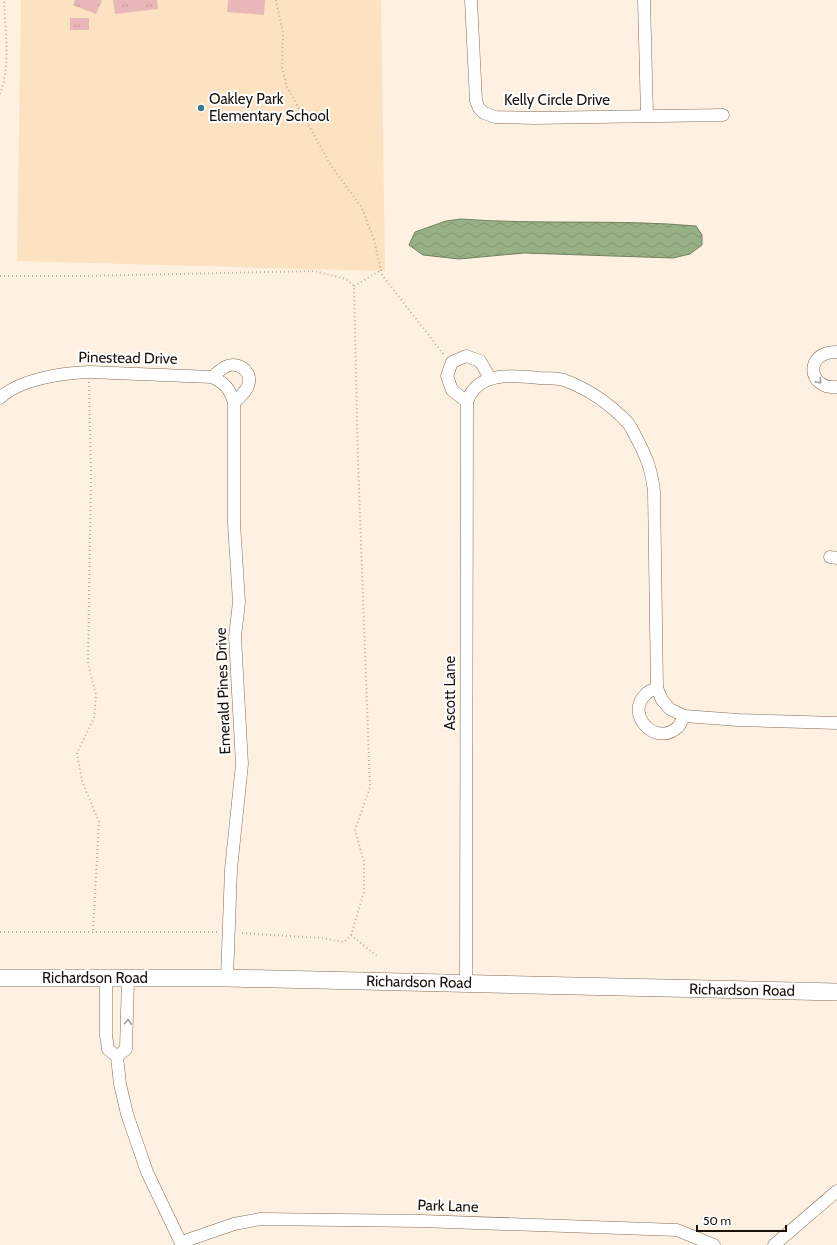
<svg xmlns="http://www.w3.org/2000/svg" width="837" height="1245" font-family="Cabin,sans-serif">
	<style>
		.built { fill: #fce2c0 }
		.grass { fill: url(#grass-tufts) }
		.pitch { fill: #eab7b9 }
		.water { fill: url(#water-waves); stroke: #728160 }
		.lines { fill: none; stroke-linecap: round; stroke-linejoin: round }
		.street-casing { stroke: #806d55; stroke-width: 13 }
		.secondary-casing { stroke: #806d55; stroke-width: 18 }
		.path { stroke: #b9ad9f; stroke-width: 2; stroke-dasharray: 1 3; stroke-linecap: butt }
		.street { stroke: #fff; stroke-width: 12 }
		.secondary { stroke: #fff; stroke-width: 17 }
		.oneway { stroke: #a3a09d }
		.poi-dot { fill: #3c7b8f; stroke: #fff; stroke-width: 1.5 }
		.labels { text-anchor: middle; stroke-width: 4; stroke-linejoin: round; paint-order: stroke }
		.poi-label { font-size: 15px; fill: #1a1209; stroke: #fff; text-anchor: start }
		.street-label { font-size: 15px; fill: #1a1209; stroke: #fff }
	</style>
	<defs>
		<pattern id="grass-tufts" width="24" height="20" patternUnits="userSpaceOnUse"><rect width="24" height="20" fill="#eab7b9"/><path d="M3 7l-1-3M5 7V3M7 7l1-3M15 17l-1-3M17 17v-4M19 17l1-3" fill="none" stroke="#c89c9e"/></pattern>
		<pattern id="water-waves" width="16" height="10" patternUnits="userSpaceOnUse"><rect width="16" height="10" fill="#97b086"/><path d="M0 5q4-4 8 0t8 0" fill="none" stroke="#829672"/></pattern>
	</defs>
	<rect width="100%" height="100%" fill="#fef1e1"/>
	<path class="built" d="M21 0H381L385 271 17 261Z"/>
	<g class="grass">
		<path d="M75 0H102L96 14 73 5Z"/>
		<path d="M113 0H157L158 9 115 14Z"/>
		<rect x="70" y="18" width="19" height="12"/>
	</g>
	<path class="pitch" d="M228 0H265L264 15 227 12Z"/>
	<path class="water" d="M461 219C539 225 618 219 696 226L702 235V245L690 254 673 258 524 253 459 259 423 255 409 245 415 232 446 221Z"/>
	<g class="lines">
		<g class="street-casing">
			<g id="street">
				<path d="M471 0 476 101 479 108 484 113 495 117 534 118 723 115"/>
				<path d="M644 0 647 115"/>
				<path d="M837 352C804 351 807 390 837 387"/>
				<path d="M212 377C216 374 221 369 225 367 236 361 251 369 249 382 248 391 239 397 234 403"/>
				<path d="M0 398C20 379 62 373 89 372L212 377C225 383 230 389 234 403V523L239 602 235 637 242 764 231 869 227 978"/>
				<path d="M467 402 452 390 447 376 452 362 466 356 480 361 490 378"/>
				<path d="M830 557 837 558"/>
				<path d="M657 688C653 690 648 691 646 694 624 714 656 748 678 727 680 725 682 720 684 716"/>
				<path d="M106 978V1035L108 1049 117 1057 120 1084 127 1114 147 1172 182 1245"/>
				<path d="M466 983 467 402C477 371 513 375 540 378 547 378 557 378 564 380 588 389 609 403 627 422 631 426 633 432 636 437 647 458 651 468 654 491L657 688 662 700 670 709 684 716 738 720 837 723"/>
				<path d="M117 1057 126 1049 128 978"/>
				<path d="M182 1242 234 1224 260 1219 421 1221 677 1230 714 1245"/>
				<path d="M774 1245 837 1191"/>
			</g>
		</g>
		<g class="secondary-casing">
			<path id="secondary" d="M0 978H227L837 992"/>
		</g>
		<g class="path">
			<path d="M276 0 283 33 282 67 287 87 332 167 362 208 374 240 382 275 444 355"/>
			<path d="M0 94C11 66 5 30 4 0"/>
			<path d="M0 276H85L314 271 346 279 354 286 358 461 370 787 355 830 364 862V892L351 935 344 942 321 938 240 933"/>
			<path d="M354 286 380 271"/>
			<path d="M89 382 91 477 88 664 96 695 94 718 77 753 82 781 99 822 93 931"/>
			<path d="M0 932H217"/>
			<path d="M351 935 378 957"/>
		</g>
		<use href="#street" class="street"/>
		<use href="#secondary" class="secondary"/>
	</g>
	<defs><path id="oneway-chevron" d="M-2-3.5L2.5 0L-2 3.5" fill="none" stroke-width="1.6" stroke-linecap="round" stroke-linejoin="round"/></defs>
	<g class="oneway">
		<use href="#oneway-chevron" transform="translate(819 381) rotate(49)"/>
		<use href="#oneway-chevron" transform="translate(128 1022) rotate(-87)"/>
	</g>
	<circle class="poi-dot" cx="201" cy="108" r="4"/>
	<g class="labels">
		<g class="poi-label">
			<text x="209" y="104">Oakley Park<tspan x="209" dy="17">Elementary School</tspan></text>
		</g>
		<g class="street-label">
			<text x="557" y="105">Kelly Circle Drive</text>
			<text transform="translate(128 358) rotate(1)" y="5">Pinestead Drive</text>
			<text transform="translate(223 691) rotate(-92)" y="5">Emerald Pines Drive</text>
			<text transform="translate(450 693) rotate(-90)" y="5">Ascott Lane</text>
			<text x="95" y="983">Richardson Road</text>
			<text transform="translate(419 982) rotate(1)" y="5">Richardson Road</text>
			<text transform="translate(742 990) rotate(1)" y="5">Richardson Road</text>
			<text transform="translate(448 1206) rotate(2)" y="5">Park Lane</text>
		</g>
	</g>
	<path d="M697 1225v6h89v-6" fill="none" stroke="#1a1209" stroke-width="2"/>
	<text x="703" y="1225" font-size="12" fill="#1a1209" stroke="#ffffff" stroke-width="3" paint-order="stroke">50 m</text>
</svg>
